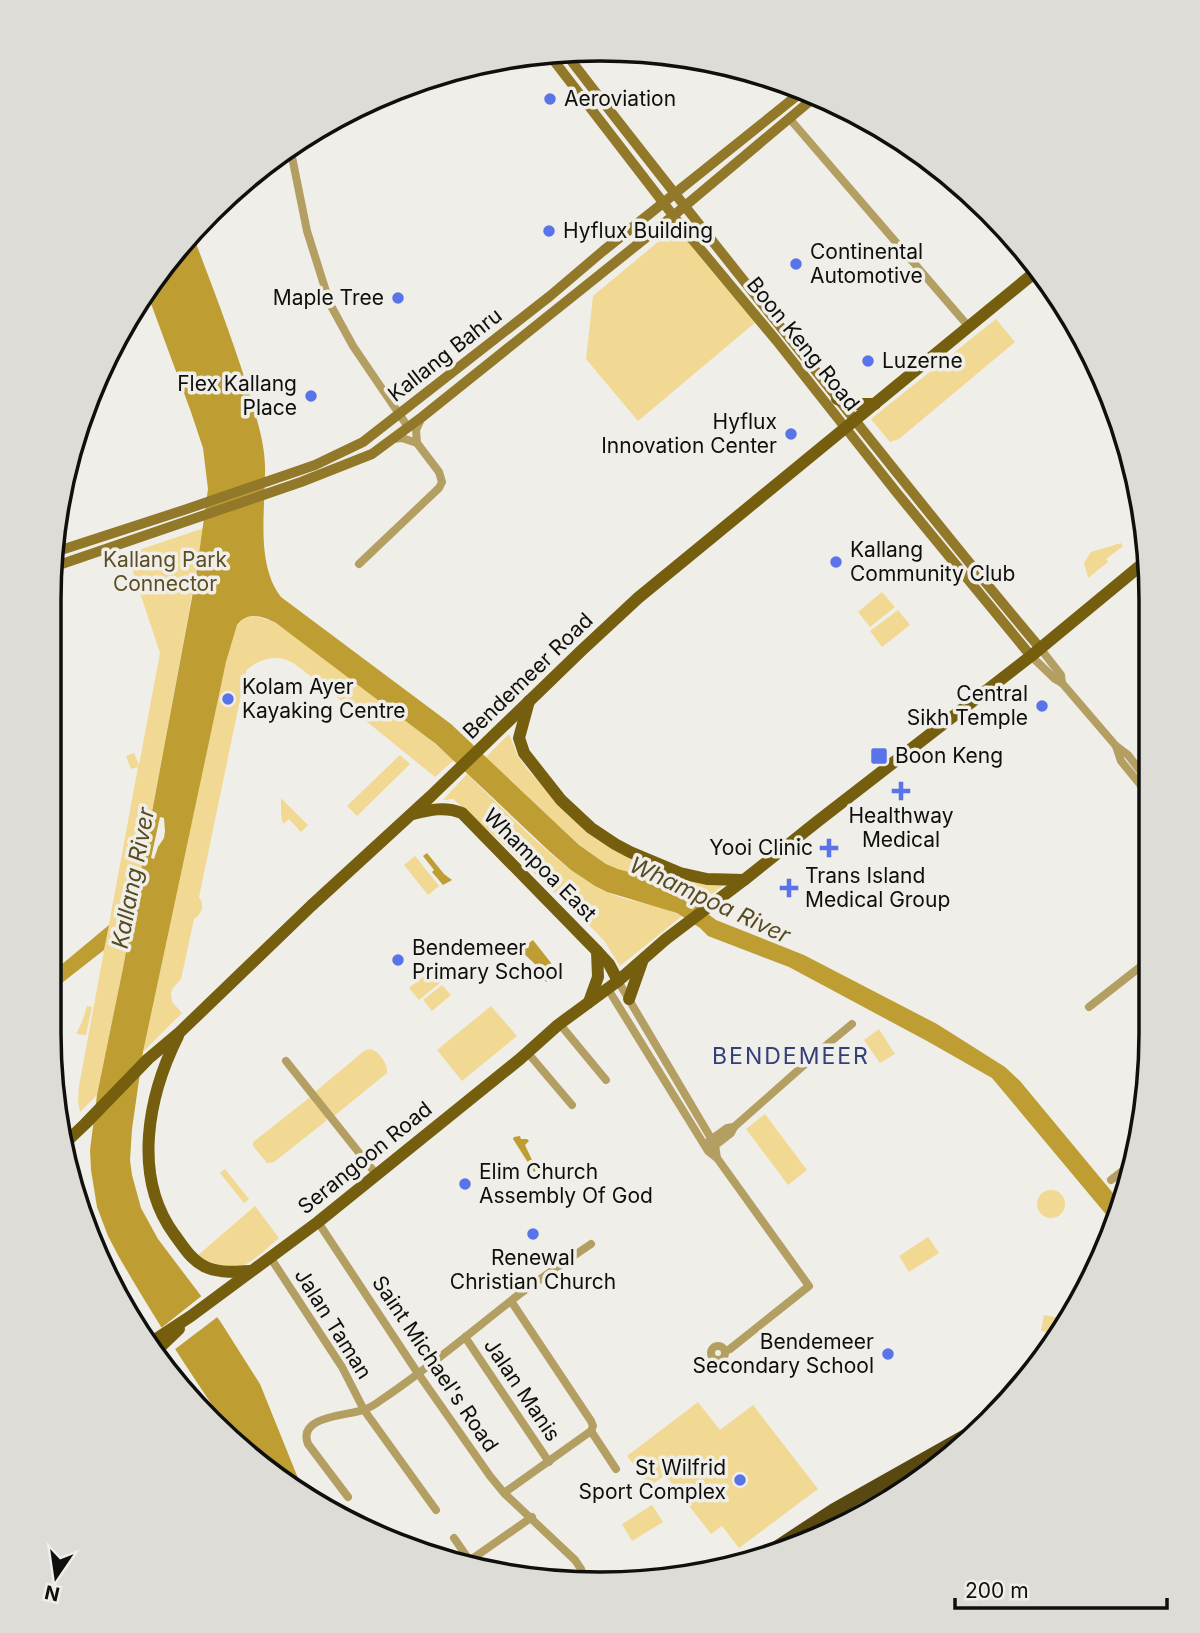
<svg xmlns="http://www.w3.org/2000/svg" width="1200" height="1633" font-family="Inter,sans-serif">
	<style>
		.green { fill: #f1d993 }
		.forest { fill: #c7a53c }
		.water { fill: #be9d32 }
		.pier { fill: #f0eee9 }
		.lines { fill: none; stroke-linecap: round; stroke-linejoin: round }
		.minor { stroke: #b49f62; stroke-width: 8 }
		.secondary { stroke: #927829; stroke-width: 10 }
		.primary { stroke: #755e0e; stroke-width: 12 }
		.motorway { stroke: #5a4811; stroke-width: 14 }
		.poi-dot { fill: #5973e9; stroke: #f0eee9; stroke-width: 2.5 }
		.labels { text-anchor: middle; stroke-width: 7; stroke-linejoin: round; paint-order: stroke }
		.poi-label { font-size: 21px; fill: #0f0f0d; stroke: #f0eee9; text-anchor: start }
		.street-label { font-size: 21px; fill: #0f0f0d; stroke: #f0eee9 }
		.park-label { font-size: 21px; fill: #5c4e24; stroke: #f0eee9 }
		.water-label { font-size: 23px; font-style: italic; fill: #594b21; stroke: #f0eee9 }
		.neighbourhood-label { font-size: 23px; letter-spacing: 2px; fill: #32407a; stroke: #f0eee9 }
		.rim { fill: none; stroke: #0f0f0d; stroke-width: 3.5 }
	</style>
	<rect width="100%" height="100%" fill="#f0eee9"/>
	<g class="green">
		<path d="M676 227 757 321 638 421 586 359 593 296Z"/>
		<path d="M996 319 1015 342 899 439 890 442 871 419Z"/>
		<path d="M204 528 163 754 204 763 226 662 237 625 245 618 254 616 272 621 290 633 427 737 454 760 435 777 308 674C302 670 296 664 289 661 275 654 256 660 246 671L199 897C205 905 202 914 194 919L181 979 173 988 171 993 172 1002 182 1013 143 1052 203 767 162 758 123 968 97 1095 80 1112 78 1102 79 1086 138 767 131 769 126 756 134 753 139 765 160 653 127 554Z"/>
		<path d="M1121 543 1123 546 1106 559 1108 562 1088 578 1084 563 1091 552Z"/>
		<path d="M882 592 895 607 870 627 858 612Z"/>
		<path d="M898 610 910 625 882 647 870 631Z"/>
		<path d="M509 734 518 756 528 770 558 801 606 841 724 885 697 905 669 885 654 879 618 869 606 864 579 845 486 757Z"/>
		<path d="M400 755 410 764 357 816 347 806Z"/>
		<path d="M467 774C508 813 554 865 605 891 629 903 658 903 682 916L620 966 605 942 596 932 497 838 453 799 443 800Z"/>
		<path d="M281 798 308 825 301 832 289 819 283 824 281 814Z"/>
		<path d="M415 856 439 886 428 895 404 865Z"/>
		<path d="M433 969 442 981 419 1000 409 988Z"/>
		<path d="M442 985 451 995 432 1011 423 1000Z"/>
		<path d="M87 1006 92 1007 86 1035 76 1034 82 1022Z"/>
		<path d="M491 1006 517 1036 462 1081 437 1050Z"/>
		<path d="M879 1029 895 1054 880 1063 864 1040Z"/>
		<path d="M370 1049C379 1051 388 1064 387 1073L334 1116 315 1092 364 1051Z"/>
		<path d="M309 1098 315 1099 327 1116 326 1121 274 1162 267 1163 253 1146V1142Z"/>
		<path d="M765 1114 807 1170 788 1185 746 1129Z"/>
		<path d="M225 1169 249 1199 244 1203 220 1173Z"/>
		<circle cx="1051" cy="1204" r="14"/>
		<path d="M255 1206 279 1238C266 1249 241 1275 222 1269 214 1266 205 1260 197 1256Z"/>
		<path d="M928 1237 939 1253 909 1272 899 1256Z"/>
		<path d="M1044 1315 1066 1319 1056 1334 1041 1331Z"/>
		<path d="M698 1402 720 1430 753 1405 818 1489 739 1548 722 1526 711 1534 665 1475 650 1486 627 1456Z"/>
		<path d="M652 1505 663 1522 632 1541 622 1524Z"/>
	</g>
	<path class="forest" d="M110 1268 141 1312 148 1331 146 1336 142 1339Z"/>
	<g class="water">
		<path d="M194 238C214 291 235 345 251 399 258 423 266 448 265 473 265 511 256 565 281 597L451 724 579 845 606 864 618 869 654 879 669 885 716 920 804 955 937 1024 1005 1067 1020 1081 1122 1204 1114 1224 992 1078 927 1041 789 967 708 936 700 928 677 913 607 892 595 886 571 870 549 851 436 744 276 623C262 616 248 611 237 625L226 662 143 1052 132 1129 130 1160 132 1175 141 1208 158 1239 220 1321 260 1384 304 1493 237 1448C230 1439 228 1428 222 1419 185 1366 151 1312 119 1257L108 1236 97 1207 91 1170 90 1150 97 1095 123 968 196 576 208 489 203 448 191 412 146 290Z"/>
		<path d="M427 853 444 874 452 880 443 885 432 872 434 870 423 856Z"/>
		<path d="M109 925 104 950 49 993V975Z"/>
		<path d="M533 940 559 973 546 982 540 974 537 966 520 950Z"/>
		<path d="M520 1136 521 1139H527L529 1141 525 1145 532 1160H535L539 1168 534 1172 513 1139 514 1137Z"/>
	</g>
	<g class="pier">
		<path d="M160 817 164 818 165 831 164 838 158 847 154 859 151 858Z"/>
		<path d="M204 1294 220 1315 174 1350 160 1329Z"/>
	</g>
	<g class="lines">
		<g class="minor">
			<path d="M789 118 969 327"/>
			<path d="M290 147 307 231 330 304 353 346 408 427"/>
			<path d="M417 443 416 430 421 419"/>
			<path d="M359 564 439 488 442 482 439 472 417 443 402 438 393 439"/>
			<path d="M1040 648 1061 675 1062 683"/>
			<path d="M1031 656 1055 679 1062 683 1116 746 1128 755 1148 781"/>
			<path d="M1116 746 1121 761 1148 794"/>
			<path d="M618 981 715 1145 717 1158"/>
			<path d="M608 989 708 1151 717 1158 809 1286 730 1349 725 1351"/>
			<path d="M1089 1007 1149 960"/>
			<path d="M558 1025 563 1028 606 1080"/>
			<path d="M527 1052 572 1105"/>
			<path d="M286 1061 376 1174"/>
			<path d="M709 1141 727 1128 734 1127"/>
			<path d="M713 1147 731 1133 734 1127 829 1043 852 1024"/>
			<path d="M1111 1180 1135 1161"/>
			<path d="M318 1222 415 1369 490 1476 504 1493 575 1560 581 1569 584 1579"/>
			<path d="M270 1257 342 1367 364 1410 436 1510"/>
			<path d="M465 1337 549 1462"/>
			<circle cx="718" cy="1353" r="7"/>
			<path d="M591 1431 616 1469"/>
			<path d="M504 1493 591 1431 593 1426 591 1421 511 1301"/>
			<path d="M348 1497 308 1444C297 1416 346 1416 363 1410 369 1408 376 1404 381 1400 429 1368 472 1331 517 1296 541 1278 566 1261 591 1244"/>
			<path d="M454 1538 470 1561"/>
			<path d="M469 1561 532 1517"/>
		</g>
		<g class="secondary">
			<path d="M563 50C635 144 709 237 783 330 868 436 952 544 1040 648"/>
			<path d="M548 53 682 227 776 340 897 493 1031 656"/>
			<path d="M55 552 184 510 315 465 363 442 550 296 603 251 804 90"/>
			<path d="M53 567 301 482 372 454 422 417 673 216 816 96"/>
		</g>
		<g class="primary">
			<path d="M837 399 853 404H875"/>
			<path d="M529 701 519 738 524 753 561 800 591 828 615 844 630 852 680 873 707 879 744 880"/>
			<path d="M413 814C429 810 445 806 462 813L597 951 609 964 618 981"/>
			<path d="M629 999 642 962"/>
			<path d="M589 1002 598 977 597 951"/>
			<path d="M178 1036C148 1096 132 1176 174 1234 184 1247 192 1262 208 1268 221 1273 236 1272 250 1271"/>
			<path d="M64 1144 85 1124 148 1059 180 1032 311 906 431 796 581 651 638 598 1039 269"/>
			<path d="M147 1345 191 1316 318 1222 520 1059 558 1025 618 981 666 939 744 880 818 821 1031 656 1146 561"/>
			<path d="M154 1353 179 1329"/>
		</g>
		<path class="motorway" d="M767 1554 834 1510 983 1426"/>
	</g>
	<g class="poi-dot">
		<circle cx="550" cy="99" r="7"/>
		<circle cx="549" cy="231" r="7"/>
		<circle cx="796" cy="264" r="7"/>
		<circle cx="398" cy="298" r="7"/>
		<circle cx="868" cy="361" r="7"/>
		<circle cx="311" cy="396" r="7"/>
		<circle cx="791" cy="434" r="7"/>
		<circle cx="836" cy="562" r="7"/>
		<circle cx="228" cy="699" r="7"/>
		<circle cx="1042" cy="706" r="7"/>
		<rect x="870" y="747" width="18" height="18" rx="3.5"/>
		<path d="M897.5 780.5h7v7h7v7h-7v7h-7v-7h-7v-7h7z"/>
		<path d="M825.5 837.5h7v7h7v7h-7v7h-7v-7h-7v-7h7z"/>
		<path d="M785.5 877.5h7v7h7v7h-7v7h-7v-7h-7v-7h7z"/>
		<circle cx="398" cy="960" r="7"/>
		<circle cx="465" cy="1184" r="7"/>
		<circle cx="533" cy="1234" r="7"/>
		<circle cx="888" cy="1354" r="7"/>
		<circle cx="740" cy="1480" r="7"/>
	</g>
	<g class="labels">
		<g class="poi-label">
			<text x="564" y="106">Aeroviation</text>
			<text x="563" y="238">Hyflux Building</text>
			<text x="810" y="259">Continental<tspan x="810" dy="24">Automotive</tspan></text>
			<text x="384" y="305" text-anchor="end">Maple Tree</text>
			<text x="882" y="368">Luzerne</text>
			<text x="297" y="391" text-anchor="end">Flex Kallang<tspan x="297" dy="24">Place</tspan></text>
			<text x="777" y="429" text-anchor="end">Hyflux<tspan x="777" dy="24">Innovation Center</tspan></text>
			<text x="850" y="557">Kallang<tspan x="850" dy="24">Community Club</tspan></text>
			<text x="242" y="694">Kolam Ayer<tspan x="242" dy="24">Kayaking Centre</tspan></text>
			<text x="1028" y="701" text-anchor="end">Central<tspan x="1028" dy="24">Sikh Temple</tspan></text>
			<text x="895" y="763">Boon Keng</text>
			<text x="901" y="823" text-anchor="middle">Healthway<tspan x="901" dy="24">Medical</tspan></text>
			<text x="813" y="855" text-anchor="end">Yooi Clinic</text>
			<text x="805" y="883">Trans Island<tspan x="805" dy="24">Medical Group</tspan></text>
			<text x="412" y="955">Bendemeer<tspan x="412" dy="24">Primary School</tspan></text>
			<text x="479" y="1179">Elim Church<tspan x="479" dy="24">Assembly Of God</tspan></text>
			<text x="533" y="1265" text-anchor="middle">Renewal<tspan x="533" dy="24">Christian Church</tspan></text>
			<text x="874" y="1349" text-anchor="end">Bendemeer<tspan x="874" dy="24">Secondary School</tspan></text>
			<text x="726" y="1475" text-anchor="end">St Wilfrid<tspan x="726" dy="24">Sport Complex</tspan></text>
		</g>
		<g class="street-label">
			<text transform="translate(803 344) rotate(51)" y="7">Boon Keng Road</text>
			<text transform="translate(445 355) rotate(-38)" y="7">Kallang Bahru</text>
			<text transform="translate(528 676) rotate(-44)" y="7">Bendemeer Road</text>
			<text transform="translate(540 865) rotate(45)" y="7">Whampoa East</text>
			<text transform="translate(365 1158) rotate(-39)" y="7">Serangoon Road</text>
			<text transform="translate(333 1324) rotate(58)" y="7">Jalan Taman</text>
			<text transform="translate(435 1364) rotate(56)" y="7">Saint Michael's Road</text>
			<text transform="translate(522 1390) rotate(56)" y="7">Jalan Manis</text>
		</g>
		<g class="park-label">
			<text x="165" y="567">Kallang Park<tspan x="165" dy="24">Connector</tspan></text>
		</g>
		<g class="water-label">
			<text transform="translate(133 878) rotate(-79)" y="8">Kallang River</text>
			<text transform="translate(710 900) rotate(25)" y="8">Whampoa River</text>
		</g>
		<g class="neighbourhood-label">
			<text x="791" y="1064">BENDEMEER</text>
		</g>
	</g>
	<path d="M0 0H1200V1633H0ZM600 61H600A539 539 0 0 1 1139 600V1033A539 539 0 0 1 600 1572H600A539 539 0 0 1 61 1033V600A539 539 0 0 1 600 61Z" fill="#dedcd7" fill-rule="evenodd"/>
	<path class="rim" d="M600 61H600A539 539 0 0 1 1139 600V1033A539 539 0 0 1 600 1572H600A539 539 0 0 1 61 1033V600A539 539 0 0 1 600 61Z"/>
	<g transform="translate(56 1577) rotate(193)" stroke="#f0eee9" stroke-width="5" paint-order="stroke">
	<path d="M0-5L12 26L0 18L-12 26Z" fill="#0f0f0d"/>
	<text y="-10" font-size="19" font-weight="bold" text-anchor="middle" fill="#0f0f0d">N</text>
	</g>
	<path d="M955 1598v10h212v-10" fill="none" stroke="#0f0f0d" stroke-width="3.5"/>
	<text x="965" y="1598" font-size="21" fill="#0f0f0d" stroke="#f0eee9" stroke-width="5" paint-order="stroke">200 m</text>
</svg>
